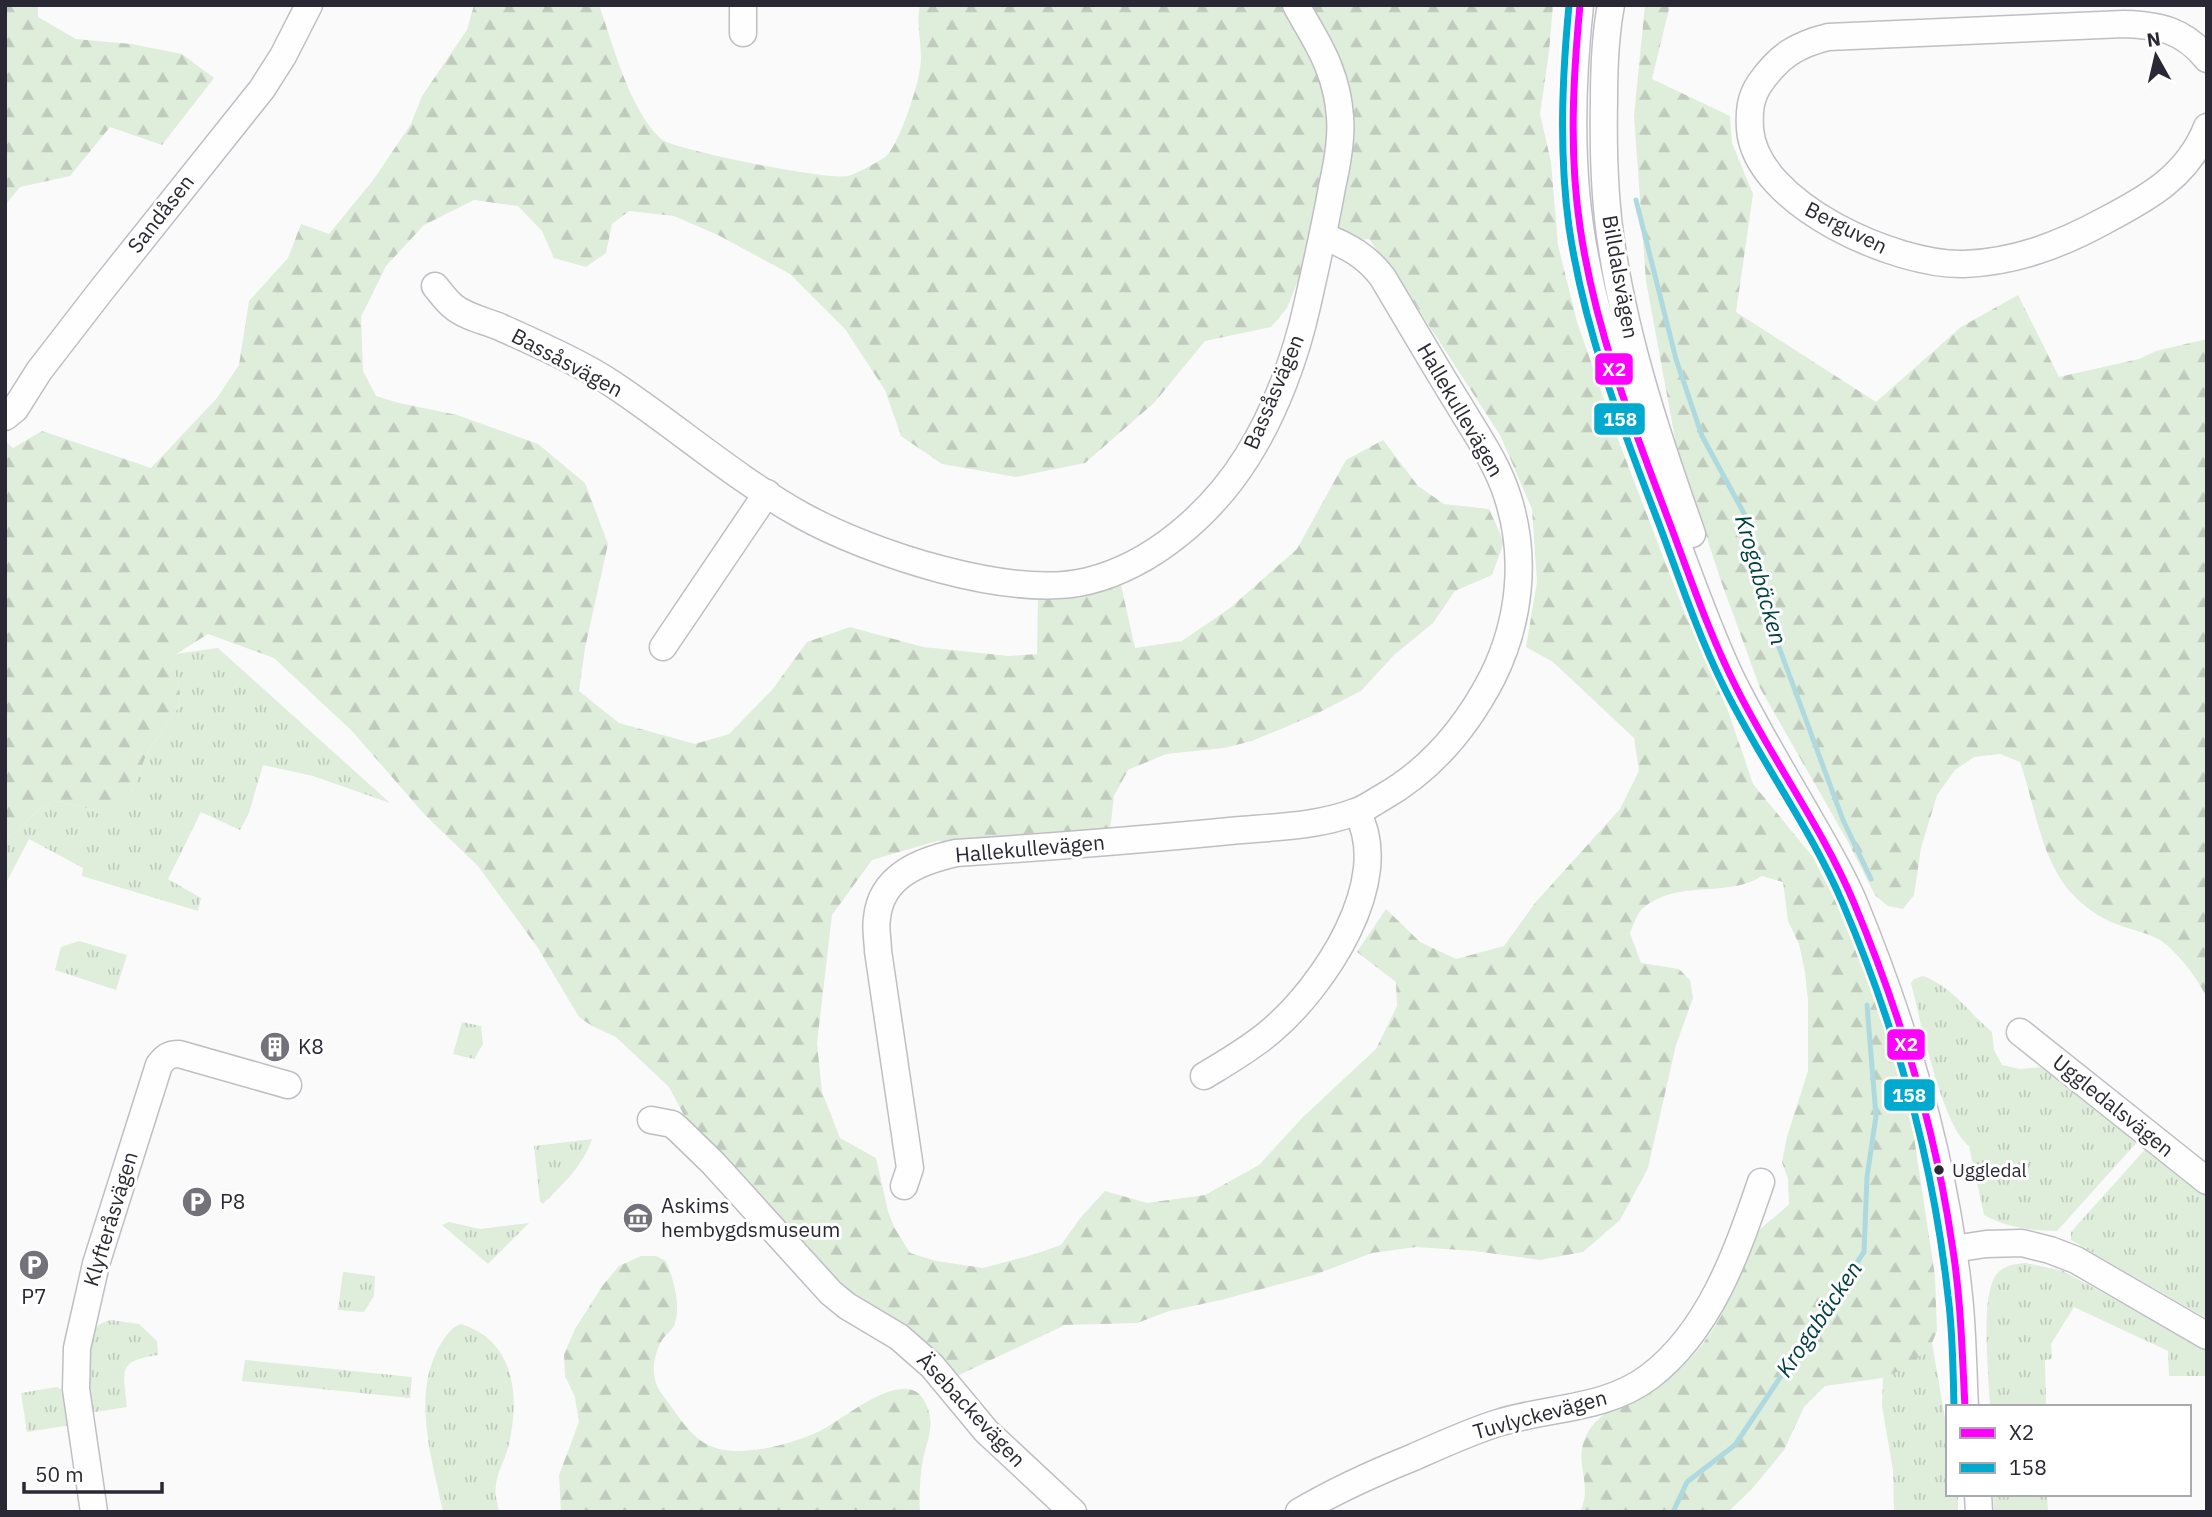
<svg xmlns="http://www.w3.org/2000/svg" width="2212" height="1517" font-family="'IBM Plex Sans',sans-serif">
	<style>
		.grass { fill: url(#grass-tufts) }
		.forest { fill: url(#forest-firs); fill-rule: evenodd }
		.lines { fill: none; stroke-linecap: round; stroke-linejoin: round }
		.stream { stroke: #aedadf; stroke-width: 5 }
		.minor-casing { stroke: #bfbec4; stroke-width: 29 }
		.minor { stroke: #fefefe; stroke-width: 26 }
		.bus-1-casing { stroke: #fff; stroke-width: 12 }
		.bus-2-casing { stroke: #fff; stroke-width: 12 }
		.bus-1 { stroke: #f0f; stroke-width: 7 }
		.bus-2 { stroke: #00a9ce; stroke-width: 7 }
		.bus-dot { fill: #2b2835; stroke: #fff; stroke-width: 2.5 }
		.labels { text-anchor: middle; stroke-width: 6; stroke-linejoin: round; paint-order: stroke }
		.bus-label { font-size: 19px; fill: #2b2835; stroke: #fff; text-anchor: start }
		.street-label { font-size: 21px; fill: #2b2835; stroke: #fff }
		.poi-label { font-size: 21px; fill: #2b2835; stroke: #fff; text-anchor: start }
		.water-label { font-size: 23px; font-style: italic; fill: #003e44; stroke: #fff }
		.line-badge { stroke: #fff; stroke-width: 2.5 }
		.badge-label { font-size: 19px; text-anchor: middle; font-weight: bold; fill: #fff }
	</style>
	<defs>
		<pattern id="grass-tufts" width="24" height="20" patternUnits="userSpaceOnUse" patternTransform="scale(1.75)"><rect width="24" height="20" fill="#dfeddb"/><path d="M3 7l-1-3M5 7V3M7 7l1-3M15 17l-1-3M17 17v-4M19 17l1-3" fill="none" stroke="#c0cbbd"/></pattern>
		<pattern id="forest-firs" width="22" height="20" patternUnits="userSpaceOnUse" patternTransform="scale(1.75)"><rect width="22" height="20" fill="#dfeddb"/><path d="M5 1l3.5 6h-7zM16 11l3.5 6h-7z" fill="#c0cbbd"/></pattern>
	</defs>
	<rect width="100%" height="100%" fill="#fafafa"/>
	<g class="grass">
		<path d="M218 648 390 803 313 776 263 765 249 813 240 830 201 812 168 879 201 898 198 911 82 876 83 868 29 839 5 885V841L35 813 55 801 83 807 100 814 131 793 147 753 178 708 180 693 175 672V654Z"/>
		<path d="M79 941 127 955 116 990 55 970 61 947Z"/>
		<path d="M1923 976C1954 988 1967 1011 1992 1032L1994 1050 2002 1065 2020 1069 2052 1066 2138 1141 2057 1231C2031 1231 2006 1227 1984 1215L1969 1146C1942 1126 1920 1019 1911 983L1914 979Z"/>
		<path d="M462 1022 481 1026 483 1044 474 1059 453 1054Z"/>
		<path d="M592 1139C583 1166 563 1184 543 1204L540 1201 534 1146Z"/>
		<path d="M2148 1146 2207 1193V1319L2071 1240V1232Z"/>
		<path d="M449 1222 480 1229 529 1223 488 1264 442 1225Z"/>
		<path d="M2026 1263 2063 1271 2207 1350V1376H2169L2168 1351 2074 1307 2051 1344 2052 1359 2045 1360 2046 1407H1990C1989 1377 1980 1296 1996 1275 2004 1265 2015 1264 2026 1263Z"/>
		<path d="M343 1272 375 1276 374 1296 364 1312 338 1310Z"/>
		<path d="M111 1320 139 1324 157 1341 158 1355C116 1361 124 1371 127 1407L89 1413 90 1338C95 1327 99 1323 111 1320Z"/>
		<path d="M461 1324C517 1342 520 1399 508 1448 505 1460 497 1472 496 1485 494 1493 498 1504 499 1512H443C432 1458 410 1392 442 1342 448 1333 452 1327 461 1324Z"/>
		<path d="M1932 1343 1948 1436V1494H1958V1512H1894L1893 1470 1882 1406 1883 1378C1903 1370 1917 1359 1932 1343Z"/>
		<path d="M245 1360 412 1377 410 1398 242 1381Z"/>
		<path d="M57 1387 66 1392 71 1425 27 1432 21 1393Z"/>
		<path d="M1993 1494H2047L2048 1512H1994Z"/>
	</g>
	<g class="forest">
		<path d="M5 5H38V17L76 39 131 44 182 54 214 78 162 145 110 127 70 176 20 187 5 205Z"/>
		<path d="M474 5H599C614 47 629 109 661 139 674 150 831 181 848 176 855 174 886 159 889 153 902 135 921 80 921 58 921 40 916 23 920 5H1553L1549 52 1540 114 1551 162 1558 245 1577 322 1619 442 1682 606 1728 711 1753 784 1813 857 1837 904 1854 946 1899 1064 1909 1104 1935 1276 1937 1331 1932 1343 1919 1357 1901 1370 1883 1378 1825 1386 1804 1407 1784 1450 1752 1489 1728 1512H1580C1594 1483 1572 1463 1587 1434 1601 1407 1633 1402 1657 1388 1666 1382 1675 1374 1682 1367 1703 1347 1719 1323 1730 1296 1736 1278 1741 1257 1751 1241 1760 1225 1777 1217 1789 1204L1788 1179 1782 1162 1787 1137 1808 1071V1001L1805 972 1799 944 1788 921 1783 882 1762 876C1726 899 1677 878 1642 909 1637 914 1633 925 1630 933L1641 963 1679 969 1690 980 1693 998 1676 1045 1648 1168 1620 1220 1583 1252 1540 1260 1474 1251 1416 1247 1372 1253 1314 1275 1221 1300 1169 1311 1137 1323 1065 1325 957 1376 819 1266 686 1119 669 1087 616 1037 592 1026 579 1017 538 948 478 866 425 815 352 731 274 658 208 634 176 654 175 672 180 693 178 708 147 753 131 793 117 809 100 814 83 807 55 801 35 813 5 841V441L13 448 42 431 151 468 217 398 239 365 249 301 288 258 301 224 329 234 374 179 411 124 422 96 467 30ZM474 200 518 206 542 231 554 258 586 267 606 253 612 224 629 211 674 216 718 235 790 274 845 329 885 390 901 436 942 464 1016 477 1085 463 1154 403 1205 341 1271 327 1287 308 1313 244 1369 239 1404 287 1500 435 1532 509 1537 582 1526 647 1553 662 1634 738 1639 771 1620 809 1535 903 1504 946 1456 959 1420 942 1386 909 1357 952 1396 982 1397 1006 1376 1049 1303 1117 1259 1165 1205 1195 1147 1203 1105 1191 1081 1217 1061 1245 1032 1255 983 1268 936 1261 910 1253 894 1227 888 1211 876 1158 840 1138 822 1092 817 1043 832 915 872 860 937 841H955L1043 832 1110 830 1114 796 1128 770 1166 754 1224 748 1252 741 1314 715 1361 691 1394 655 1433 623 1455 591 1492 575 1504 542 1489 509 1444 504 1418 486 1383 440 1346 460 1297 549 1230 608 1182 641 1135 648 1121 585 1082 597 1038 600 1037 654 1009 656 923 647 850 627 807 642 772 690 729 734 695 744 619 723 579 691 585 648 608 544 585 483 538 444 457 415 399 403 376 396 363 371 361 317 386 266 424 225Z"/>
		<path d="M1645 5H1670L1652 79 1730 116 1732 143 1753 194 1736 312 1876 402 1961 327 2018 295 2059 377 2139 359 2156 351 2207 339V999C2201 982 2175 949 2160 940 2144 931 2126 929 2109 921 2094 914 2077 901 2067 888 2039 851 2035 805 2020 762L2000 754 1974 757 1955 770 1937 795 1921 848 1914 895 1903 909 1888 906 1875 895 1847 840 1760 688 1721 581 1676 444 1646 281 1634 116Z"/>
		<path d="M641 1256H656L666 1261C673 1278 681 1304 675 1323 673 1330 666 1334 662 1340 654 1354 651 1371 657 1386 661 1394 668 1401 672 1408 680 1419 689 1432 700 1440 729 1463 788 1445 818 1432 841 1422 906 1363 925 1402 936 1424 928 1437 923 1459 920 1476 919 1494 920 1512H561L559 1475 579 1422 575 1397 565 1376 564 1354 575 1329 603 1285 619 1266Z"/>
	</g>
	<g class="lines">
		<g class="stream">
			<path d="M1636 200 1676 359 1702 436 1746 517 1776 639 1843 820 1871 879"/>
			<path d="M1673 1512 1687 1482 1735 1445 1864 1252 1867 1177 1876 1116 1867 1005"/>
		</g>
		<g class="minor-casing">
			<g id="minor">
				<path d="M743 5V33"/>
				<path d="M1580 5C1571 88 1569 174 1585 256 1602 348 1636 437 1670 524 1689 575 1707 627 1730 676 1754 725 1782 771 1809 818 1825 846 1842 874 1854 903 1906 1029 1945 1160 1959 1296 1963 1333 1963 1370 1965 1407"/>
				<path d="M1611 5C1605 36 1604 69 1604 100 1603 150 1604 199 1612 248 1627 346 1659 441 1692 534"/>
				<path d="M2207 59C2184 30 2159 25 2124 24L1828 37C1796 45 1779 56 1760 83 1750 98 1749 111 1750 129 1756 205 1897 266 1964 264 2015 262 2060 245 2104 221 2148 198 2188 176 2207 127"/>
				<path d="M435 286C441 293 447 302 454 307 466 317 486 321 500 327 535 343 583 364 614 385 677 427 735 478 801 515 869 553 1011 600 1088 581 1153 565 1212 513 1247 457 1275 413 1296 356 1307 306 1316 266 1325 227 1332 187 1337 165 1342 140 1340 117 1339 101 1335 83 1329 68 1321 46 1307 26 1296 5"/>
				<path d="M5 417 15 409 39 371 100 292 262 89 283 56 309 5"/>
				<path d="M663 647 767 493"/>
				<path d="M2020 1032 2207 1181"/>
				<path d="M1204 1076C1227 1062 1250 1049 1271 1031 1323 987 1395 881 1357 812"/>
				<path d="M651 1120 672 1124 678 1129 713 1163 831 1293 847 1306 899 1337 932 1366 986 1431 1073 1512"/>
				<path d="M904 1186 910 1168 878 951C878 941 875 929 877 918 881 876 920 861 956 853 1047 847 1139 840 1230 831 1271 827 1316 827 1355 812 1365 809 1374 802 1383 797 1432 769 1466 728 1492 678 1520 622 1527 558 1508 498 1498 465 1477 435 1459 405 1433 363 1408 320 1383 278 1367 256 1348 246 1323 236"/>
				<path d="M1953 1249 1986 1244 2022 1243 2050 1250 2076 1260 2207 1336"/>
				<path d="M1978 1494 1979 1512"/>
				<path d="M94 1512 76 1389 77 1348 96 1264 159 1065C165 1057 169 1054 179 1054L288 1085"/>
				<path d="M1299 1512C1336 1490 1374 1473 1414 1457 1441 1445 1469 1432 1498 1423 1548 1407 1605 1410 1649 1377 1710 1331 1737 1252 1761 1182"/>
			</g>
		</g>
		<use href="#minor" class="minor"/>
		<g class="bus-1-casing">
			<path id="bus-1" d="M1580 5C1573 79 1569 153 1580 227 1595 330 1633 427 1670 524 1691 580 1710 636 1737 689 1773 761 1823 829 1854 903 1900 1013 1935 1127 1952 1244 1961 1298 1962 1352 1965 1407"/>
		</g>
		<g class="bus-2-casing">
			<path id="bus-2" d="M1569 5C1562 79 1559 153 1569 227 1584 330 1622 428 1659 524 1679 577 1697 632 1722 683 1758 758 1811 828 1843 904 1896 1028 1933 1161 1948 1296 1953 1333 1953 1370 1954 1407"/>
		</g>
		<use href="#bus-1" class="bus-1"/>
		<use href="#bus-2" class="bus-2"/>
	</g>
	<defs>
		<g id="building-disc" transform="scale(1.575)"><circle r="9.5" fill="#73727a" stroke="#fff"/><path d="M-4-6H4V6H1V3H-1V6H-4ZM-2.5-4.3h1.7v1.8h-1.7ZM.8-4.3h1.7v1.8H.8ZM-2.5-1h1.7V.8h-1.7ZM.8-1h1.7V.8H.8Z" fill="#fff"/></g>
		<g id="parking-disc" transform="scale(1.575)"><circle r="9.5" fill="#73727a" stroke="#fff"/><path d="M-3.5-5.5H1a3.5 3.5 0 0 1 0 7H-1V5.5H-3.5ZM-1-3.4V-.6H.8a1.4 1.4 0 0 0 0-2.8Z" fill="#fff"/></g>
		<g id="museum-disc" transform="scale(1.575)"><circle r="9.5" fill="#73727a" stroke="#fff"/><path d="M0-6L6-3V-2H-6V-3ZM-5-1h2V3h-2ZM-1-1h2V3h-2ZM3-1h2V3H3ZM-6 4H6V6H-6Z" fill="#fff"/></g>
	</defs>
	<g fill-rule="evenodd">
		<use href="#building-disc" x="275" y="1047"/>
		<use href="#parking-disc" x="197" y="1202"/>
		<use href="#museum-disc" x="638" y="1218"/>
		<use href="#parking-disc" x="34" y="1265"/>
	</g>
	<circle class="bus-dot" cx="1939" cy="1170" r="6"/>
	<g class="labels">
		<g class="bus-label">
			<text x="1952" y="1177">Uggledal</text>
		</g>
		<g class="street-label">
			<text transform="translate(161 214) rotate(-52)" y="7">Sandåsen</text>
			<text transform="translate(1846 228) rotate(27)" y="7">Berguven</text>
			<text transform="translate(1620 277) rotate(80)" y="7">Billdalsvägen</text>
			<text transform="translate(567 363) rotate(28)" y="7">Bassåsvägen</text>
			<text transform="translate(1274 392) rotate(-67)" y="7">Bassåsvägen</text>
			<text transform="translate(1460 410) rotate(60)" y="7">Hallekullevägen</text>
			<text transform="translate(1030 849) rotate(-5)" y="7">Hallekullevägen</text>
			<text transform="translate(2113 1106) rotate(39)" y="7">Uggledalsvägen</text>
			<text transform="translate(111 1219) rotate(-73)" y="7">Klyfteråsvägen</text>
			<text transform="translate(971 1410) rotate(47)" y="7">Äsebackevägen</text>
			<text transform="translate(1540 1415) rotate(-15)" y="7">Tuvlyckevägen</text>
		</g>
		<g class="poi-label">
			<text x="298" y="1054">K8</text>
			<text x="220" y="1209">P8</text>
			<text x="661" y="1213">Askims<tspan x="661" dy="24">hembygdsmuseum</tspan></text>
			<text x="34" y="1304" text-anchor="middle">P7</text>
		</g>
		<g class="water-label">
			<text transform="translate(1761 580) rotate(74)" y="8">Krogabäcken</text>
			<text transform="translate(1819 1319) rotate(-56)" y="8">Krogabäcken</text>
		</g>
	</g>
	<g class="line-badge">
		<rect x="1594" y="352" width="40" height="34" rx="7" fill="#f0f"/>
		<rect x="1593" y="402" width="53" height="34" rx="7" fill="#00a9ce"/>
		<rect x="1886" y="1028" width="40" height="33" rx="7" fill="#f0f"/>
		<rect x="1883" y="1078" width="53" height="34" rx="7" fill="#00a9ce"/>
	</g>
	<g class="badge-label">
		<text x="1614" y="376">X2</text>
		<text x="1620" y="426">158</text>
		<text x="1906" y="1051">X2</text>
		<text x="1909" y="1102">158</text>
	</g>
	<rect width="2212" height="1517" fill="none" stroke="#2b2835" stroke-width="14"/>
	<rect x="1946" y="1405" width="245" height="91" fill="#ffffff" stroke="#aaa9ae" stroke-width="2"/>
	<rect x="1960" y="1428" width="35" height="10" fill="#ff00ff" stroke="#aaa9ae" stroke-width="2"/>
	<text x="2009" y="1440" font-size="21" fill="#2b2835">X2</text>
	<rect x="1960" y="1463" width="35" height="10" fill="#00a9ce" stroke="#aaa9ae" stroke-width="2"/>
	<text x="2009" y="1475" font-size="21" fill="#2b2835">158</text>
	<g transform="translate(2156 56) rotate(352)" stroke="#ffffff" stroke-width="5" paint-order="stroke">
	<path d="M0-5L12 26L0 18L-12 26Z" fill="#2b2835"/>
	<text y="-10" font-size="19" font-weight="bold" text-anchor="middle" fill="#2b2835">N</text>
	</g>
	<path d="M24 1482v10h138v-10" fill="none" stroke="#2b2835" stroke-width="3.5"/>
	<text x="35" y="1482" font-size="21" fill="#2b2835" stroke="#ffffff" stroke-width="5" paint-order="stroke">50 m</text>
</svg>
